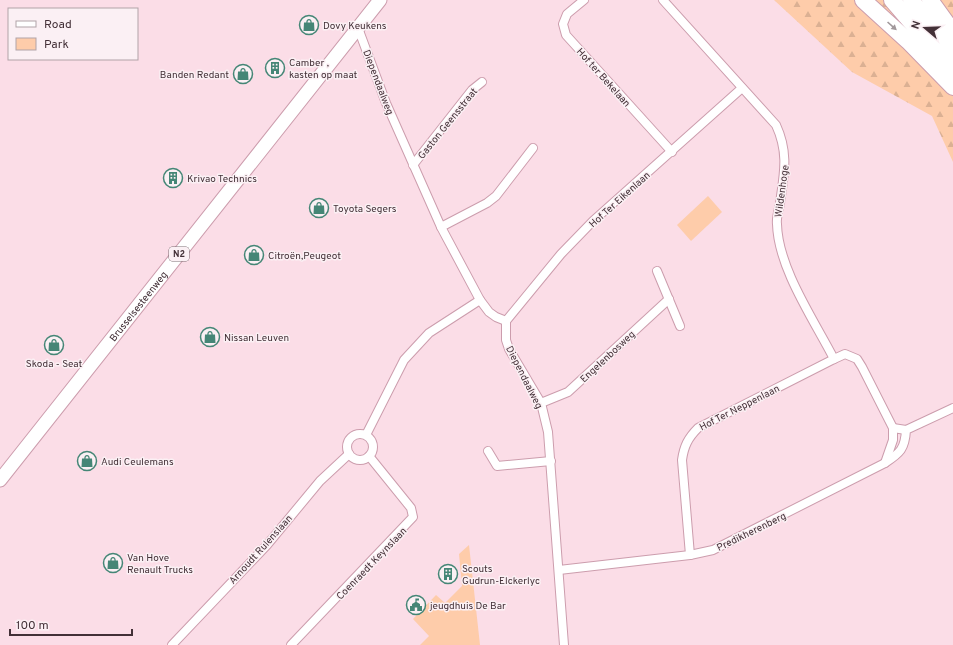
<svg xmlns="http://www.w3.org/2000/svg" width="953" height="645" font-family="Overpass,sans-serif">
	<style>
		.forest { fill: url(#forest-firs) }
		.green { fill: #feccaa }
		.lines { fill: none; stroke-linecap: round; stroke-linejoin: round }
		.street-casing { stroke: #cc9dad; stroke-width: 10 }
		.primary-casing { stroke: #cc9dad; stroke-width: 15 }
		.highway-casing { stroke: #cc9dad; stroke-width: 18 }
		.street { stroke: #fff; stroke-width: 8 }
		.primary { stroke: #fff; stroke-width: 13 }
		.highway { stroke: #fff; stroke-width: 16 }
		.oneway { fill: #a1989b }
		.labels { text-anchor: middle; stroke-width: 3; stroke-linejoin: round; paint-order: stroke }
		.shield { fill: #fbf0f4; stroke: #7a6a70; stroke-width: 1 }
		.shield-label { font-size: 9px; font-weight: bold; fill: #433037 }
		.poi-label { font-size: 10px; fill: #433037; stroke: #fbf0f4; text-anchor: start }
		.street-label { font-size: 10px; fill: #433037; stroke: #fbf0f4 }
	</style>
	<defs>
		<pattern id="forest-firs" width="22" height="20" patternUnits="userSpaceOnUse"><rect width="22" height="20" fill="#feccaa"/><path d="M5 1l3.5 6h-7zM16 11l3.5 6h-7z" fill="#dbb093"/></pattern>
	</defs>
	<rect width="100%" height="100%" fill="#fbdde7"/>
	<path class="forest" d="M774 0H953V162L932 116 852 72Z"/>
	<g class="green">
		<path d="M708 196 722 212 691 241 677 225Z"/>
		<path d="M469 545 480 645H420L429 636 413 619 436 595 445 603 462 586 459 554Z"/>
	</g>
	<g class="lines">
		<g class="street-casing">
			<g id="street">
				<path d="M584 0 567 14 563 24 566 35 672 152"/>
				<path d="M663 0 776 125C789 153 784 174 780 203 779 210 776 218 777 224 778 268 814 320 834 359L845 354 857 359 862 367 893 428"/>
				<path d="M358 28 386 103 441 227 480 300 489 312 496 317 506 321"/>
				<path d="M413 165 472 90 482 82"/>
				<path d="M441 227 487 203 496 196 533 148"/>
				<path d="M657 271 680 326"/>
				<path d="M506 321V340L509 349 541 403 548 432 564 645"/>
				<path d="M506 321 561 254 593 221 742 88"/>
				<path d="M541 403 568 392 669 299"/>
				<circle cx="360" cy="447" r="13"/>
				<path d="M366 435 404 360 429 333 480 300"/>
				<path d="M488 451 497 466 551 461"/>
				<path d="M885 463 893 440V428L906 430"/>
				<path d="M690 555 682 460C684 446 688 438 698 428L834 359"/>
				<path d="M559 570 690 555 713 550 885 463C900 453 905 449 906 430L953 408"/>
				<path d="M172 645 267 545 320 481 349 454"/>
				<path d="M291 645 413 517 411 508 369 456"/>
			</g>
		</g>
		<g class="primary-casing">
			<g id="primary">
				<path id="s1" d="M0 480 380 0"/>
			</g>
		</g>
		<g class="highway-casing">
			<g id="highway">
				<path d="M863 0 908 41 953 87"/>
				<path d="M892 0 953 71"/>
				<path d="M911 0 953 51"/>
				<path d="M930 0 953 32"/>
			</g>
		</g>
		<use href="#street" class="street"/>
		<use href="#primary" class="primary"/>
		<use href="#highway" class="highway"/>
	</g>
	<defs><path id="oneway-solid" d="M-6-.8H1V-3.2L6.5 0L1 3.2V.8H-6Z"/></defs>
	<use class="oneway" href="#oneway-solid" transform="translate(892 26) rotate(42)"/>
	<defs>
		<g id="shop-ring" transform="scale(1)"><circle r="9.5" fill="#fbf0f4" stroke="#458676" stroke-width="1.5"/><path d="M-5-2.5h2.3a2.7 3.5 0 0 1 5.4 0H5L5.5 6h-11ZM-1.5-2.5h3a1.5 2.3 0 0 0-3 0Z" fill="#458676"/></g>
		<g id="building-ring" transform="scale(1)"><circle r="9.5" fill="#fbf0f4" stroke="#458676" stroke-width="1.5"/><path d="M-4-6H4V6H1V3H-1V6H-4ZM-2.5-4.3h1.7v1.8h-1.7ZM.8-4.3h1.7v1.8H.8ZM-2.5-1h1.7V.8h-1.7ZM.8-1h1.7V.8H.8Z" fill="#458676"/></g>
		<g id="civic-ring" transform="scale(1)"><circle r="9.5" fill="#fbf0f4" stroke="#458676" stroke-width="1.5"/><path d="M-.6-6.5H3V-4.5H.6V-3L4-1V1h2V6H-6V1h2V-1L-.6-3ZM-1.2 2.5V6h2.4V2.5Z" fill="#458676"/></g>
	</defs>
	<g fill-rule="evenodd">
		<use href="#shop-ring" x="309" y="25"/>
		<use href="#building-ring" x="275" y="68"/>
		<use href="#shop-ring" x="243" y="74"/>
		<use href="#building-ring" x="173" y="178"/>
		<use href="#shop-ring" x="319" y="208"/>
		<use href="#shop-ring" x="254" y="255"/>
		<use href="#shop-ring" x="210" y="337"/>
		<use href="#shop-ring" x="54" y="345"/>
		<use href="#shop-ring" x="87" y="461"/>
		<use href="#shop-ring" x="113" y="563"/>
		<use href="#building-ring" x="448" y="574"/>
		<use href="#civic-ring" x="416" y="605"/>
	</g>
	<g class="labels">
		<rect class="shield" x="169" y="247" width="20" height="14" rx="3"/>
		<g class="shield-label">
			<text x="179" y="257">N2</text>
		</g>
		<g class="poi-label">
			<text x="323" y="29">Dovy Keukens</text>
			<text x="289" y="66">Camber ,<tspan x="289" dy="12">kasten op maat</tspan></text>
			<text x="229" y="78" text-anchor="end">Banden Redant</text>
			<text x="187" y="182">Krivao Technics</text>
			<text x="333" y="212">Toyota Segers</text>
			<text x="268" y="259">Citroën,Peugeot</text>
			<text x="224" y="341">Nissan Leuven</text>
			<text x="54" y="367" text-anchor="middle">Skoda - Seat</text>
			<text x="101" y="465">Audi Ceulemans</text>
			<text x="127" y="561">Van Hove<tspan x="127" dy="12">Renault Trucks</tspan></text>
			<text x="462" y="572">Scouts<tspan x="462" dy="12">Gudrun-Elckerlyc</tspan></text>
			<text x="430" y="609">jeugdhuis De Bar</text>
		</g>
		<g class="street-label">
			<text transform="translate(604 77) rotate(48)" y="4">Hof ter Bekelaan</text>
			<text transform="translate(379 82) rotate(69)" y="4">Diependaalweg</text>
			<text transform="translate(447 123) rotate(-51)" y="4">Gaston Geensstraat</text>
			<text transform="translate(781 191) rotate(-82)" y="4">Wildenhoge</text>
			<text transform="translate(619 199) rotate(-42)" y="4">Hof Ter Eikenlaan</text>
			<text dy="4" stroke="none"><textPath href="#s1" startOffset="222">Brusselsesteenweg</textPath></text>
			<text transform="translate(607 356) rotate(-43)" y="4">Engelenbosweg</text>
			<text transform="translate(525 377) rotate(63)" y="4">Diependaalweg</text>
			<text transform="translate(739 407) rotate(-27)" y="4">Hof Ter Neppenlaan</text>
			<text transform="translate(751 531) rotate(-26)" y="4">Predikherenberg</text>
			<text transform="translate(260 549) rotate(-48)" y="4">Arnoudt Rulenslaan</text>
			<text transform="translate(371 563) rotate(-46)" y="4">Coenraedt Keynslaan</text>
		</g>
	</g>
	<rect x="8" y="8" width="130" height="52" fill="#fbf0f4" stroke="#b1a3a8"/>
	<rect x="16" y="21" width="20" height="6" fill="#ffffff" stroke="#b1a3a8"/>
	<text x="44" y="28" font-size="12" fill="#433037">Road</text>
	<rect x="16" y="38" width="20" height="12" fill="#feccaa" stroke="#b1a3a8"/>
	<text x="44" y="48" font-size="12" fill="#433037">Park</text>
	<g transform="translate(925 28) rotate(289)" stroke="#fbf0f4" stroke-width="3" paint-order="stroke">
	<path d="M0-3L7 15L0 10L-7 15Z" fill="#433037"/>
	<text y="-6" font-size="11" font-weight="bold" text-anchor="middle" fill="#433037">N</text>
	</g>
	<path d="M10 629v6h122v-6" fill="none" stroke="#433037" stroke-width="2"/>
	<text x="16" y="629" font-size="12" fill="#433037" stroke="#fbf0f4" stroke-width="3" paint-order="stroke">100 m</text>
</svg>
